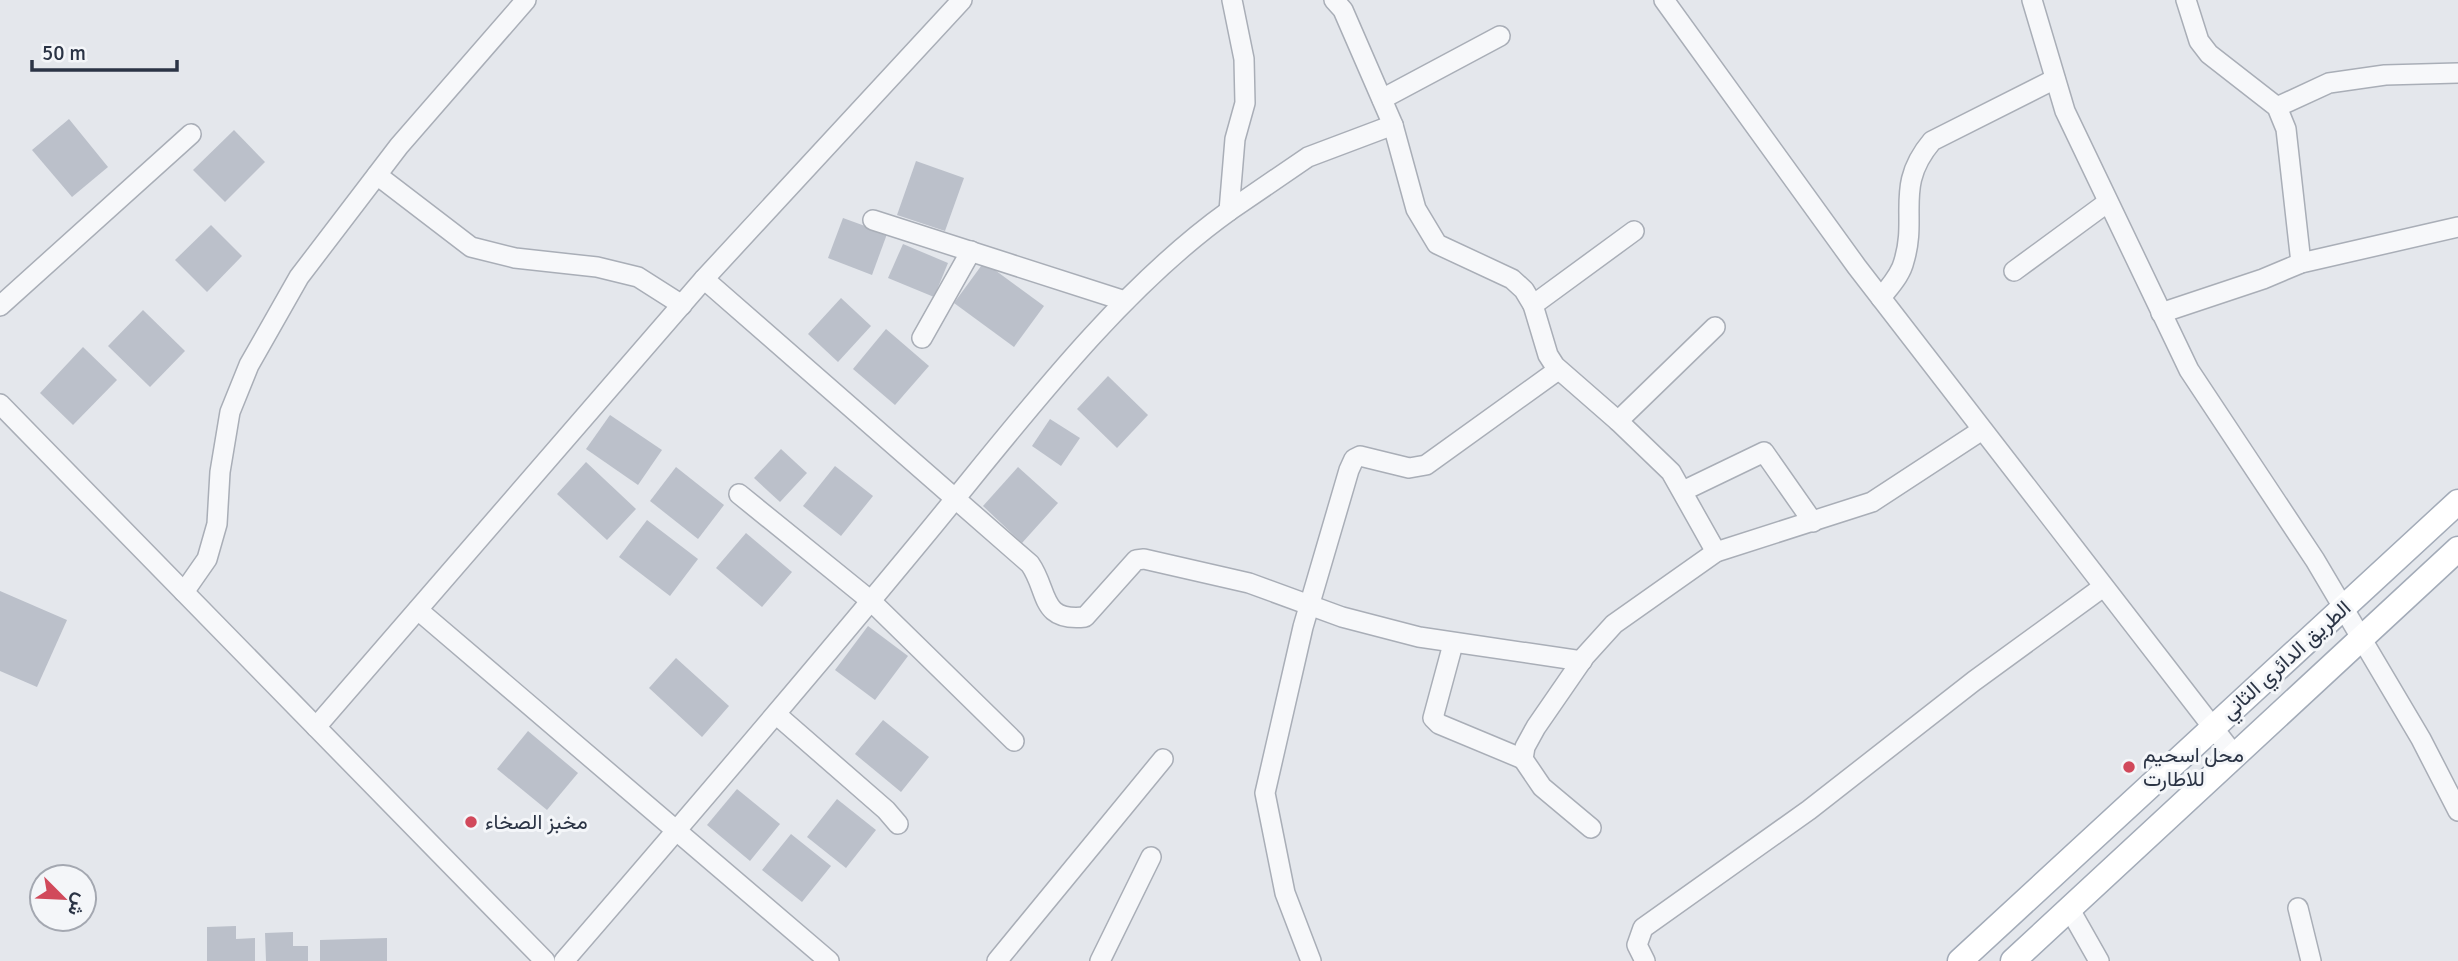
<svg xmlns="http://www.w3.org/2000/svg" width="2458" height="961" font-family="Signika,Vazirmatn,sans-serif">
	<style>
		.building { fill: #bbc0ca }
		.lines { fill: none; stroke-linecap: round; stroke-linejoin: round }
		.minor-casing { stroke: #a9aeb7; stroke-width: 22 }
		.major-casing { stroke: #a3abb8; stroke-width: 27 }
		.minor { stroke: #f7f8fa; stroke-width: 19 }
		.major { stroke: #fff; stroke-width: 24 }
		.poi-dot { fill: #d1495b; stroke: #f4f6f9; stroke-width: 2.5 }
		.labels { text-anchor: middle; stroke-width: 6; stroke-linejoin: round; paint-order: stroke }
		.street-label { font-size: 21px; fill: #2b3445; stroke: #f4f6f9 }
		.poi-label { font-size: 21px; fill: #2b3445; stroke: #f4f6f9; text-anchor: start }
	</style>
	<rect width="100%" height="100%" fill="#e4e7ec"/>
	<g class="building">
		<path d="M69 119 108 167 72 197 32 150Z"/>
		<path d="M234 130 265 162 225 202 193 170Z"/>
		<path d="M916 161 964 178 945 231 897 215Z"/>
		<path d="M843 218 887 234 872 275 828 258Z"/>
		<path d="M211 225 242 256 207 292 175 260Z"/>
		<path d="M903 244 948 263 934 297 888 278Z"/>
		<path d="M984 262 1044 306 1014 347 954 303Z"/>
		<path d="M841 298 871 326 838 362 808 334Z"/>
		<path d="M143 310 185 351 150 387 108 346Z"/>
		<path d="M886 329 929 366 895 405 853 369Z"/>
		<path d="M83 347 117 380 73 425 40 393Z"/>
		<path d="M1108 376 1148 415 1117 448 1077 409Z"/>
		<path d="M610 415 662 450 638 485 586 449Z"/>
		<path d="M1050 419 1080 438 1061 466 1032 446Z"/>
		<path d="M781 449 807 473 780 502 754 478Z"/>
		<path d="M586 462 636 509 607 540 557 494Z"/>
		<path d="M835 466 873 496 841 536 803 506Z"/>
		<path d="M676 467 724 505 698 539 650 501Z"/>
		<path d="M1018 467 1058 503 1022 543 983 506Z"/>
		<path d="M647 520 698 559 670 596 619 557Z"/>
		<path d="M746 533 792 572 762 607 716 568Z"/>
		<path d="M0 591 67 620 37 687 0 671Z"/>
		<path d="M868 626 908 656 875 700 835 670Z"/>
		<path d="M676 658 729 706 702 737 649 688Z"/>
		<path d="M883 720 929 757 901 792 855 754Z"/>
		<path d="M528 731 578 773 547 810 497 769Z"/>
		<path d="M737 789 780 824 750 861 707 825Z"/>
		<path d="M837 799 876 830 846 868 807 837Z"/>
		<path d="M791 834 831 866 802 902 762 870Z"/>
		<path d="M236 926V939L255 938V961H207V927Z"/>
		<path d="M293 932V946H308V961H266L265 933Z"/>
		<path d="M387 938V961H320V940Z"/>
	</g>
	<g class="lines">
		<g class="minor-casing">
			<g id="minor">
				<path d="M1232 0 1244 59 1245 103 1235 139 1229 211 1308 157 1393 125"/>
				<path d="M1334 0 1343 10 1393 125 1416 209 1437 244 1512 279 1524 290 1533 305 1548 355 1555 366 1618 421 1671 472 1716 552"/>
				<path d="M1664 0 1857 267 2235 756"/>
				<path d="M2032 0 2065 111 2189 370 2315 560 2421 739 2458 811"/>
				<path d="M2186 0 2199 41 2209 54 2277 107 2286 129 2301 263"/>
				<path d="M1382 99 1500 36"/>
				<path d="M2277 107 2329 83 2385 75 2458 73"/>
				<path d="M377 175 471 247 515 258 597 267 638 277 682 305"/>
				<path d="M873 220 1125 301"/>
				<path d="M2014 271 2108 202"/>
				<path d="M704 279 1030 564C1049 591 1039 622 1085 617L1136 560 1144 559 1249 583 1342 617 1419 637 1582 661"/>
				<path d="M1881 298C1889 287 1901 275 1904 261 1918 215 1894 186 1932 141L2055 79"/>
				<path d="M1533 305 1634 231"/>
				<path d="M0 306 191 134"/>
				<path d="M2161 313 2263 279 2301 263 2458 227"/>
				<path d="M922 338 971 251"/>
				<path d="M0 404 545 961"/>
				<path d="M1618 421 1715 327"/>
				<path d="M1683 491 1764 452 1813 522"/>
				<path d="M739 494 871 601 1014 741"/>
				<path d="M184 592 207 559 217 524 220 472 230 412 249 365 299 277 399 146 526 0"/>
				<path d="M418 610 829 961"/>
				<path d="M1453 644 1433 718 1439 724 1523 759"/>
				<path d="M777 715 886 810 898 824"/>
				<path d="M316 727 704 279 962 0"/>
				<path d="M1591 828 1542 787 1523 759 1525 747 1536 727 1585 656 1614 624 1716 552 1872 502 1982 430"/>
				<path d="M2069 908 2099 961"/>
				<path d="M2298 908 2311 961"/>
				<path d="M564 961C685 821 805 681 923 538 1015 427 1113 294 1229 211"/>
				<path d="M997 961 1163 759"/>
				<path d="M1100 961 1151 857"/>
				<path d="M1311 961 1285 893 1265 793 1303 627 1349 470 1354 459 1360 456 1409 468 1426 465 1558 370"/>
				<path d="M1645 961 1637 945 1643 928 1809 810 1974 681 2103 587"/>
			</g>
		</g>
		<g class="major-casing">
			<g id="major">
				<path d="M1960 961 2458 502"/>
				<path d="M2013 961 2458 549"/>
			</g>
		</g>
		<use href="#minor" class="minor"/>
		<use href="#major" class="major"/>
	</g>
	<g class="poi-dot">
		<circle cx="2129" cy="767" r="7"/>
		<circle cx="471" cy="822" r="7"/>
	</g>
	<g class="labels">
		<g class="street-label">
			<text transform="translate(2286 660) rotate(-42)" y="7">الطريق الدائري الثاني</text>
		</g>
		<g class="poi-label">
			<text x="2143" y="762">محل اسحيم<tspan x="2143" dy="24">للاطارت</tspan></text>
			<text x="485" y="829">مخبز الصخاء</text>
		</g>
	</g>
	<g transform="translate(63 898) rotate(114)"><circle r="33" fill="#f4f6f9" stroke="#a4a8b1" stroke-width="2"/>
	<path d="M0-5L12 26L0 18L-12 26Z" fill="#d1495b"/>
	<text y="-10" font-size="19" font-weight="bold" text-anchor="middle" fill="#2b3445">ش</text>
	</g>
	<path d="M32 60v10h145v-10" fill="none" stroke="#2b3445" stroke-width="3.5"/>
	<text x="42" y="60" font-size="21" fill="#2b3445" stroke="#f4f6f9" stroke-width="5" paint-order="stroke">50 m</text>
</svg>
